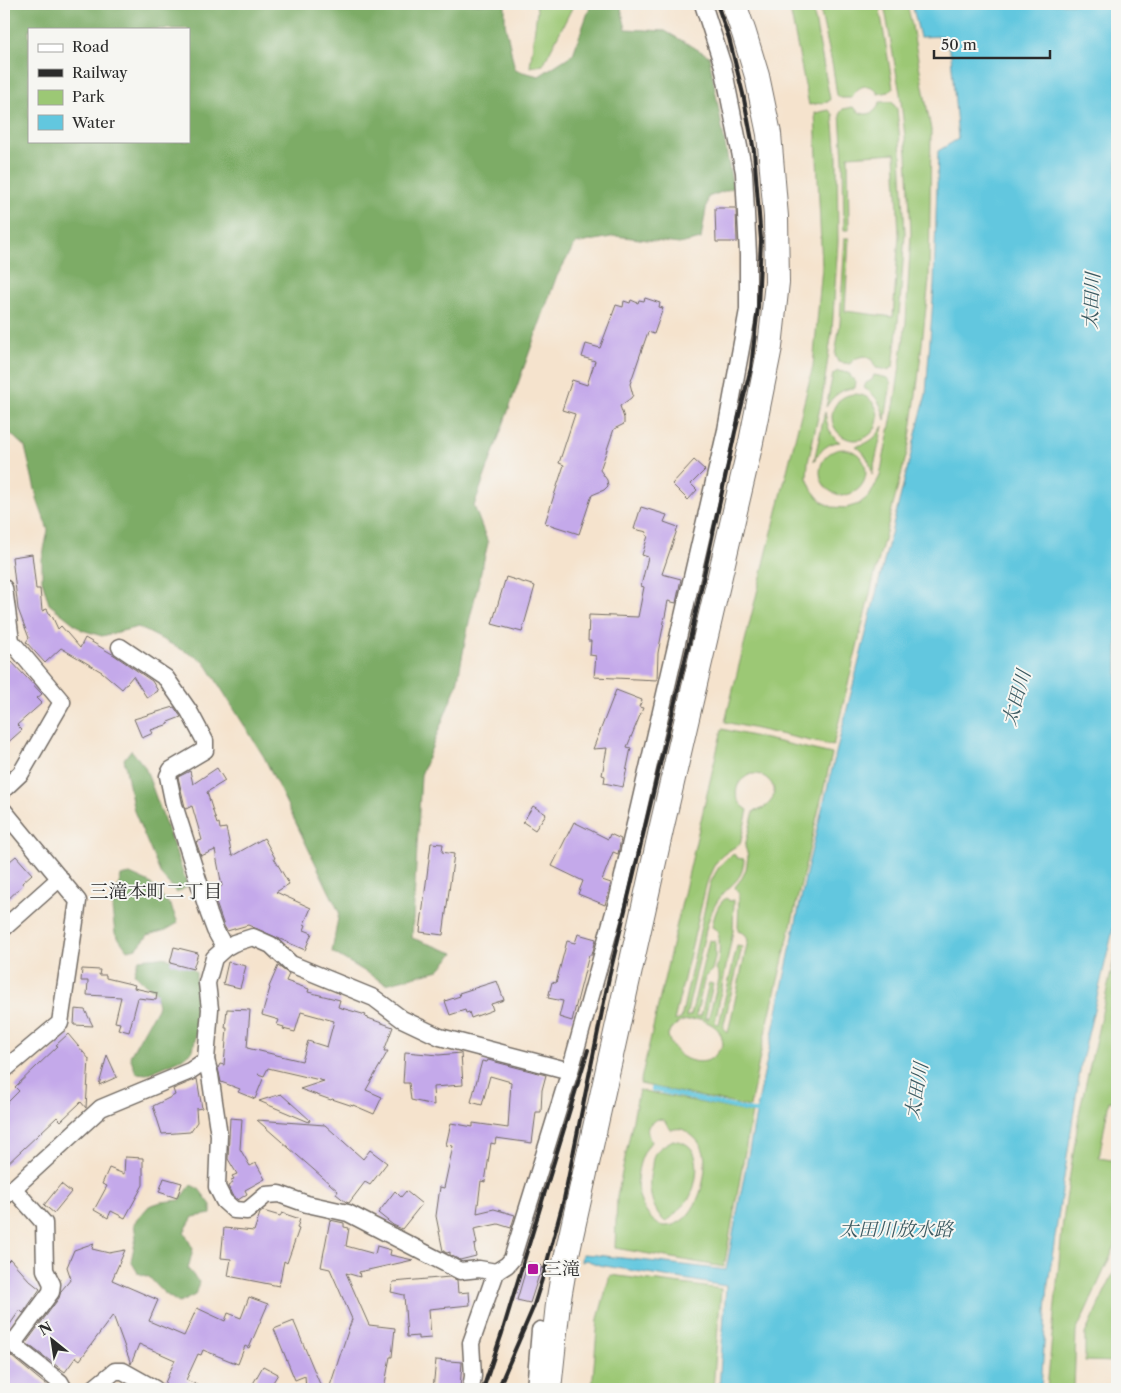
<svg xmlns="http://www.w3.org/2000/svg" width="1121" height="1393" font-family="'Libre Caslon Text','Noto Serif JP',serif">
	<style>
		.green { fill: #9cc875; stroke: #647a50; fill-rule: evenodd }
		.forest { fill: #7dac66; stroke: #546c48; fill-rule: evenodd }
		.water { fill: #62c7df; stroke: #467985 }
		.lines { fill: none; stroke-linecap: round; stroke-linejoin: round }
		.stream { stroke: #62c7df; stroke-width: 4.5 }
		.building { fill: #c4a9ea }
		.street-casing { stroke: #726b64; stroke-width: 19 }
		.secondary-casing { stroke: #726b64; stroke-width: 26 }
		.street { stroke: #fff; stroke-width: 16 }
		.secondary { stroke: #fff; stroke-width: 24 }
		.rail { stroke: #2b2b2b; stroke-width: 4 }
		.poi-dot { fill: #b5179e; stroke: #f6f6f2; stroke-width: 2 }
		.labels { text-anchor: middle; stroke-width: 4; stroke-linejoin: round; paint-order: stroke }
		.poi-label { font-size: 18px; fill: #2b2b2b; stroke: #f6f6f2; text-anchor: start }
		.water-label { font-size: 19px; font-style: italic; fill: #3c5a61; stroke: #f6f6f2 }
		.neighbourhood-label { font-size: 19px; fill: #2b2b2b; stroke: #f6f6f2 }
	</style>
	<rect width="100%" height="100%" fill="#f6f6f2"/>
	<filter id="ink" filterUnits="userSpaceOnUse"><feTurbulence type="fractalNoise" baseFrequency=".02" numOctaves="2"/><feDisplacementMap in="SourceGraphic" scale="10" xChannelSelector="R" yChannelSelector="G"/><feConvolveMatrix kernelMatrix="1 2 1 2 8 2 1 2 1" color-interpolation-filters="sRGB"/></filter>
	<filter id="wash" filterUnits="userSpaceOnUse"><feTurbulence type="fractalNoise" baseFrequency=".0096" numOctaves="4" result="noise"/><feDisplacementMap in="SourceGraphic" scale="20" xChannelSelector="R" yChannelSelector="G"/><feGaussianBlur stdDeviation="1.12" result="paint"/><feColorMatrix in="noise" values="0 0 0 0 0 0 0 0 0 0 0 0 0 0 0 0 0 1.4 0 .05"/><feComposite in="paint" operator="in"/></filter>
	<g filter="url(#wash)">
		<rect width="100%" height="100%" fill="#f5e3cd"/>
		<g class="green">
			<path d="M536 4H574L543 65 530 67 537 11Z"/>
			<path d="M789 4H812L830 99 828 102 809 105Z"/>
			<path d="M819 4H879L893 88 889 92 878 94C872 81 856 85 852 98H841L837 95 833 68Z"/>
			<path d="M884 4H907L911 21 931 130 929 280 918 380 909 445 873 581 833 746 725 722 813 366 822 267 815 113 829 110 833 114 837 158 838 241 832 331 822 399 808 462 807 478 812 490 821 501 832 507 846 508 859 504 870 495 880 476 895 401 906 322 911 233 907 154 900 93Z"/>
			<path d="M880 102H892L897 109 901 153 905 234 900 304 893 367 888 370 876 368 872 360 865 356C859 357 854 358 850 364L838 362 835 355 840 323 845 238H849L845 311 893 317 899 235 895 153 848 156 849 230H844L843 160 840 113 843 109 853 107C863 118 875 116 880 102Z"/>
			<path d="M838 371 849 373 851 377 856 382 855 388C842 388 833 396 826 407L833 374Z"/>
			<path d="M874 375 888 378 891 383 885 420C882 406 877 395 864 388L866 383 872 380Z"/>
			<circle cx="855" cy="417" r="23"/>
			<path d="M825 412C827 424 829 436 840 442 829 442 819 451 814 461Z"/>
			<path d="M883 426 872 475C871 463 866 453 856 446 869 444 877 437 883 426Z"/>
			<circle cx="843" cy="472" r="23"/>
			<path d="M722 729 832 754 761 1051 750 1107 640 1084ZM751 774C755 774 760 774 763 776 782 786 774 808 754 811L745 846 748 856 746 870 742 878 735 887 739 894 738 931 745 934 748 940 728 1033 723 1028 742 947 737 946 719 1024 715 1023 733 931 734 900 730 901 726 898C717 904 714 917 712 927L718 931C720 945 720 957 716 970L719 974V980L708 1019 705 1018 713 984 709 983 701 1016H696L705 977 712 970 715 958V941L709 940 691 1015 686 1017 707 925C710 916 713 907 719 899 730 883 743 882 744 859L737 858 734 854C721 861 716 871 710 884L681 1019 674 1021 706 886C714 862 717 857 740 844L748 810C731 799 733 782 751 774ZM701 1019C715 1026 721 1028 723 1045 719 1051 713 1059 706 1061 688 1065 671 1052 668 1035 676 1020 685 1020 701 1019Z"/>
			<path d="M1117 946V1103L1109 1101 1099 1158 1117 1161V1242L1076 1332 1074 1389H1047L1063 1220 1080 1109Z"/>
			<path d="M639 1090 752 1113 724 1267 615 1248 617 1197ZM658 1119 664 1120 671 1130C680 1127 684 1129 691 1135 697 1139 703 1147 704 1154 709 1177 695 1227 665 1226 659 1226 653 1221 649 1216 632 1195 634 1163 651 1142 646 1130 645 1125 658 1119Z"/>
			<path d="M673 1140C676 1141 681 1141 684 1143 703 1151 697 1183 690 1197 687 1202 683 1205 679 1209 675 1214 671 1220 664 1221 650 1206 647 1185 652 1166 652 1162 653 1158 654 1155 658 1148 666 1144 673 1140Z"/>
			<path d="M1117 1265V1362L1085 1361V1334Z"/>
			<path d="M610 1275 721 1289 713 1389H592L598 1319Z"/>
		</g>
		<g class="forest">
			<path d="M4 4H505V23L515 70 539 76 573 54 591 4H620L626 29 665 31 709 56 733 188 708 197 701 239 679 244 616 236 575 244 556 278 474 506 488 543 469 622 457 684 421 775 412 938 454 953 439 970 386 984 332 952 339 912 264 757 204 661 138 627 102 636 82 630 49 604 42 580V560L48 530 38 502 25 447 4 428ZM29 29H189V141H29Z"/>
			<path d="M131 750 145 767 188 886 177 893 161 875 134 811 124 759Z"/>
			<path d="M130 874 150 883 171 906 178 923 166 930 148 935 137 948 127 950 115 933 112 909 121 876Z"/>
			<path d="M160 957 186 961 196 973V991L200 1015 193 1050 182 1059 147 1074 136 1073 130 1056 158 1006 155 991 144 983 134 973 139 959Z"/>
			<path d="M191 1185 199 1189 211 1205V1214L193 1217 184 1232 193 1249 188 1269 199 1282 195 1295 179 1303 164 1293 149 1277 138 1273 131 1261 136 1238 134 1223 149 1206 161 1202 180 1200Z"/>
		</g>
		<path class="water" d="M912 4H1117V913L1081 1064 1048 1284 1041 1389H719L726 1286 599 1265 586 1260 581 1262 582 1254 596 1255 726 1270 762 1083 808 865 926 394 934 285 938 151 958 139 951 55 944 36 920 37Z"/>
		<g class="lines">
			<path class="stream" d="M652 1089 760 1113"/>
		</g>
		<g id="blocks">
			<g class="building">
				<path d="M715 208H736L737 242H716Z"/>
				<path d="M645 298 660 303 659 307 663 308 654 334 648 332 630 384 633 395 631 398 620 406 624 418V424L614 429 600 470 607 480 608 486 604 490 592 495 579 534 545 523 564 465 559 463 575 414 562 410 572 380 587 385 595 361 582 357 586 344 600 348 616 305 623 307 624 301 630 303 631 300 638 303 639 300 644 301Z"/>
				<path d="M694 460 705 470 691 484 697 490 688 500 672 484Z"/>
				<path d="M641 507 667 515 664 522 678 527 662 574 681 579 676 603 668 601 658 653 657 680 594 677 596 656 590 655 591 641H588L589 615 638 617 644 587 641 586 648 557 642 555 648 536 646 535 647 532 634 529Z"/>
				<path d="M32 554 36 589H40L42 611 47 609 51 617 52 616 58 629 61 626 80 648 85 638 114 655 152 681 158 691 147 698 133 676 122 689 102 672 61 648 45 663 26 642 29 638 18 609 12 557Z"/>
				<path d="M506 577 535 586 522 632 492 624Z"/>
				<path d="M10 660 42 694 37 698 42 703 17 725 22 730 4 746V666Z"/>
				<path d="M616 690 642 700 639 707 643 708 627 747 631 748 623 787 604 783 605 776 602 775 607 748 593 749Z"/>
				<path d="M174 707 181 717 168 722 169 724 151 730 153 733 142 738 134 719Z"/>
				<path d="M217 768 225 781 207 792 217 824 219 823 220 829 226 828 232 856 264 838 275 858H274L289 884 276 892 311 908 304 924 306 925 304 930 312 933 305 950 248 925 227 931 224 926 211 888 222 886 215 850 201 856 196 842 202 840 192 806 186 809 185 807 178 777 190 771 193 784Z"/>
				<path d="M533 806 546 814 535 830 523 822Z"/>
				<path d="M574 822 608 839 610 834 621 839 618 854 613 852 602 880 611 883 605 905 578 894 583 881 552 866Z"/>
				<path d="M431 843 443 844 442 852 454 854 443 935 420 932Z"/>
				<path d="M16 856 32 874 22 883 23 885 4 903V866Z"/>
				<path d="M578 934 596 939 592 955H589L572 1021 559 1017 563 1001 548 998 552 982 556 983 567 941 575 943Z"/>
				<path d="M174 947 198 953 193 969 170 963Z"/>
				<path d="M228 962 246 966 240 988 223 984Z"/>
				<path d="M278 966 289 974 286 981 309 989 308 992 340 1000 338 1007 366 1015 365 1017 393 1027 384 1051H388L366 1090 382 1097 374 1114 353 1105V1106L332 1099 331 1100 300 1089 324 1081 268 1068 264 1076 258 1074 263 1079 255 1099 238 1092 240 1089 221 1082 218 1068 220 1064 224 1065 227 1028H225L227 1009 250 1010 247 1048 302 1061 308 1041 327 1047 334 1021 301 1012 295 1032 283 1029 284 1027 277 1025 279 1020 262 1015 270 988 269 987Z"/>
				<path d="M82 969 100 970 99 975H106V978L135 985 134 988 157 993 156 1000 138 998 129 1032 118 1029 120 1023 115 1022 121 997 87 995 88 981H81Z"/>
				<path d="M497 981 504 1000 491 1004 493 1010 471 1018 469 1012 466 1013 465 1010 450 1015 445 1001 460 996 459 993Z"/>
				<path d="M75 1009 85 1010 93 1026 74 1025Z"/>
				<path d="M68 1034 89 1059 86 1108 81 1102 61 1121 57 1117 4 1167V1106L19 1091 15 1087 58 1046 56 1045Z"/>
				<path d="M405 1052 439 1055 461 1053 463 1085 433 1087 434 1105 411 1100 409 1083H403Z"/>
				<path d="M107 1055 117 1077 99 1085Z"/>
				<path d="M488 1060 546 1075 542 1090 541 1112H536L532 1143 496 1138 495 1144 491 1143 485 1182 481 1181 477 1213 494 1209 515 1215 511 1228 498 1224 474 1229 477 1244 474 1245 476 1256 460 1260 450 1255V1252L447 1253 443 1251 436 1216 440 1187 444 1188 453 1146 446 1145 451 1123 473 1127V1123L508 1128 511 1082 490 1076 482 1105 471 1102 482 1061 487 1062Z"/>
				<path d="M197 1079 202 1108 196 1109 197 1122 190 1132 162 1134 153 1106 175 1095 173 1089Z"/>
				<path d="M281 1094 310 1120 309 1122 259 1101Z"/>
				<path d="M230 1118 242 1119 240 1149 250 1166 256 1163 265 1179 245 1190 247 1194 238 1200 232 1195 228 1186 233 1183 231 1180 234 1179 232 1176 237 1174 228 1159Z"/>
				<path d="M257 1120 325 1125 363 1159 370 1150 387 1163 370 1185 365 1182 349 1203 346 1202 336 1194 338 1191Z"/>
				<path d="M125 1157 143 1158V1185L125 1218 111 1211 108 1218 94 1210 107 1186 102 1184 109 1168 124 1174Z"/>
				<path d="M164 1178 182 1183 177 1198 159 1192Z"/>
				<path d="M61 1184 71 1192 54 1213 44 1205Z"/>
				<path d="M395 1191 401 1197 406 1191 422 1204 402 1229 393 1225 378 1213Z"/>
				<path d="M263 1211 280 1216 282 1213 300 1219 297 1228 299 1229 287 1263 284 1261 279 1286 228 1276 231 1259 221 1258 224 1228 254 1231 260 1213Z"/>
				<path d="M330 1220 344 1223V1227L349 1228 346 1246 375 1254 377 1246 391 1250 390 1255 413 1260 359 1272 360 1277 346 1273 369 1325 395 1328 392 1357H390L384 1389H329L352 1319 330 1269 321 1267Z"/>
				<path d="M94 1243 92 1249 109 1253 125 1250 112 1280 158 1300 149 1321 184 1336 197 1308 225 1321 228 1313 241 1318 249 1297 268 1304 249 1348 245 1346 238 1364 203 1350 201 1355 198 1354 186 1380 208 1389H170L165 1387 164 1385 175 1360 139 1344 131 1364 113 1315 80 1360 76 1357 65 1372 26 1343 59 1298 61 1291 71 1279 67 1267 74 1250Z"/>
				<path d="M10 1259 30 1281 40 1289 23 1313 20 1310 4 1333V1265Z"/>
				<path d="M528 1262 542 1266 530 1303 517 1300Z"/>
				<path d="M450 1277 457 1280 458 1293 469 1292 470 1305 429 1309 431 1338 418 1339V1336L407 1337 404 1295 391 1292 393 1282Z"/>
				<path d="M294 1321V1322L322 1389H306L305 1376 295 1380 274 1329Z"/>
				<path d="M8 1352 12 1357 51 1389H4V1359Z"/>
				<path d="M436 1360 462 1362 460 1389H433Z"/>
				<path d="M263 1366 278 1374 269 1389H250Z"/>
			</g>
		</g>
	</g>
	<g filter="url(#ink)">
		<use href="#blocks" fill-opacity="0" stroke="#726b64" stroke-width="1"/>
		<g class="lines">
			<g class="street-casing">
				<g id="street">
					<path d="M4 588 11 641 62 702 21 773 4 789"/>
					<path d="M120 647 166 678 189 711 205 741V750L171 770 168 776 174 805 209 914 215 930 225 948"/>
					<path d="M4 811 78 901 60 1023 4 1070"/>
					<path d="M4 928 60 878"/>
					<path d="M206 1060 210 1075 219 1135 217 1187 224 1201 234 1210 247 1211 266 1195 279 1194 307 1204 348 1213 460 1271 479 1269 496 1272"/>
					<path d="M13 1188 44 1223 45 1270 52 1284 51 1292 17 1338 15 1343 18 1349 60 1382 64 1389"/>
					<path d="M4 1197 101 1108 190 1071 206 1060 210 1009 207 983 214 958 225 948 234 943 253 937 271 945 291 964 374 998 402 1019 440 1037 570 1071"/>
					<path d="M93 1389 115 1371H123L155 1389"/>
					<path d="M471 1389 473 1376 471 1343 496 1272 507 1265 512 1259 570 1071 618 898 726 430 748 310V255L744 172 723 66 703 4"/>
					<path d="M535 1389 540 1330"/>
				</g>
			</g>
			<g class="secondary-casing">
				<path id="secondary" d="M549 1389 558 1304 565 1263 661 830 751 442 770 347 777 282 776 217 769 134 757 76 744 33 734 4"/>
			</g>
			<use href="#street" class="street"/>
			<use href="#secondary" class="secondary"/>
			<g class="rail">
				<path d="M483 1389 502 1333 588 1050"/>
				<path d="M498 1389 533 1308 544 1273 564 1199 609 977 691 635 735 432 751 368 758 307 761 240 754 151 743 94 729 38 717 4"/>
			</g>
		</g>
	</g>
	<rect class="poi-dot" x="527" y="1263" width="12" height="12" rx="2.5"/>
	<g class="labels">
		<g class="poi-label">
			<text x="544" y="1275">三滝</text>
		</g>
		<g class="water-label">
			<text transform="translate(1091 301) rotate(-87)" y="7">太田川</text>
			<text transform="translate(1016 698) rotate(-74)" y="7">太田川</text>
			<text transform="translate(916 1091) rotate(-80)" y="7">太田川</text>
			<text x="896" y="1236">太田川放水路</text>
		</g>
		<g class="neighbourhood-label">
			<text x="156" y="898">三滝本町二丁目</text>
		</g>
	</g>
	<rect width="1121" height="1393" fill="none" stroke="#f6f6f2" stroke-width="20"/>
	<rect x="28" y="28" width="162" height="115" fill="#f6f6f2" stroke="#a5a5a2"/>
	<rect x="38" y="44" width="25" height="8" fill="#ffffff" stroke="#a5a5a2"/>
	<text x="72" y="52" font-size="15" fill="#2b2b2b">Road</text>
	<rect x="38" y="69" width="25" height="8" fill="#2b2b2b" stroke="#a5a5a2"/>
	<text x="72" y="78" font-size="15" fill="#2b2b2b">Railway</text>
	<rect x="38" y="90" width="25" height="15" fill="#9cc875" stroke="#a5a5a2"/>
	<text x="72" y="102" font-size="15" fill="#2b2b2b">Park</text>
	<rect x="38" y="115" width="25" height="15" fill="#62c7df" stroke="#a5a5a2"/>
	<text x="72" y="128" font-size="15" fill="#2b2b2b">Water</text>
	<g transform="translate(52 1340) rotate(330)" stroke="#f6f6f2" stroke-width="4" paint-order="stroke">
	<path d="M0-4L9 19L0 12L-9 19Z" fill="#2b2b2b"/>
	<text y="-8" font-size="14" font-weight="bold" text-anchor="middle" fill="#2b2b2b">N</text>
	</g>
	<path d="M934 50v8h116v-8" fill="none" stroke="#2b2b2b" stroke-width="2.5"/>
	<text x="941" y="50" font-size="15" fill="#2b2b2b" stroke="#f6f6f2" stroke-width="4" paint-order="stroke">50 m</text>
</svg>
